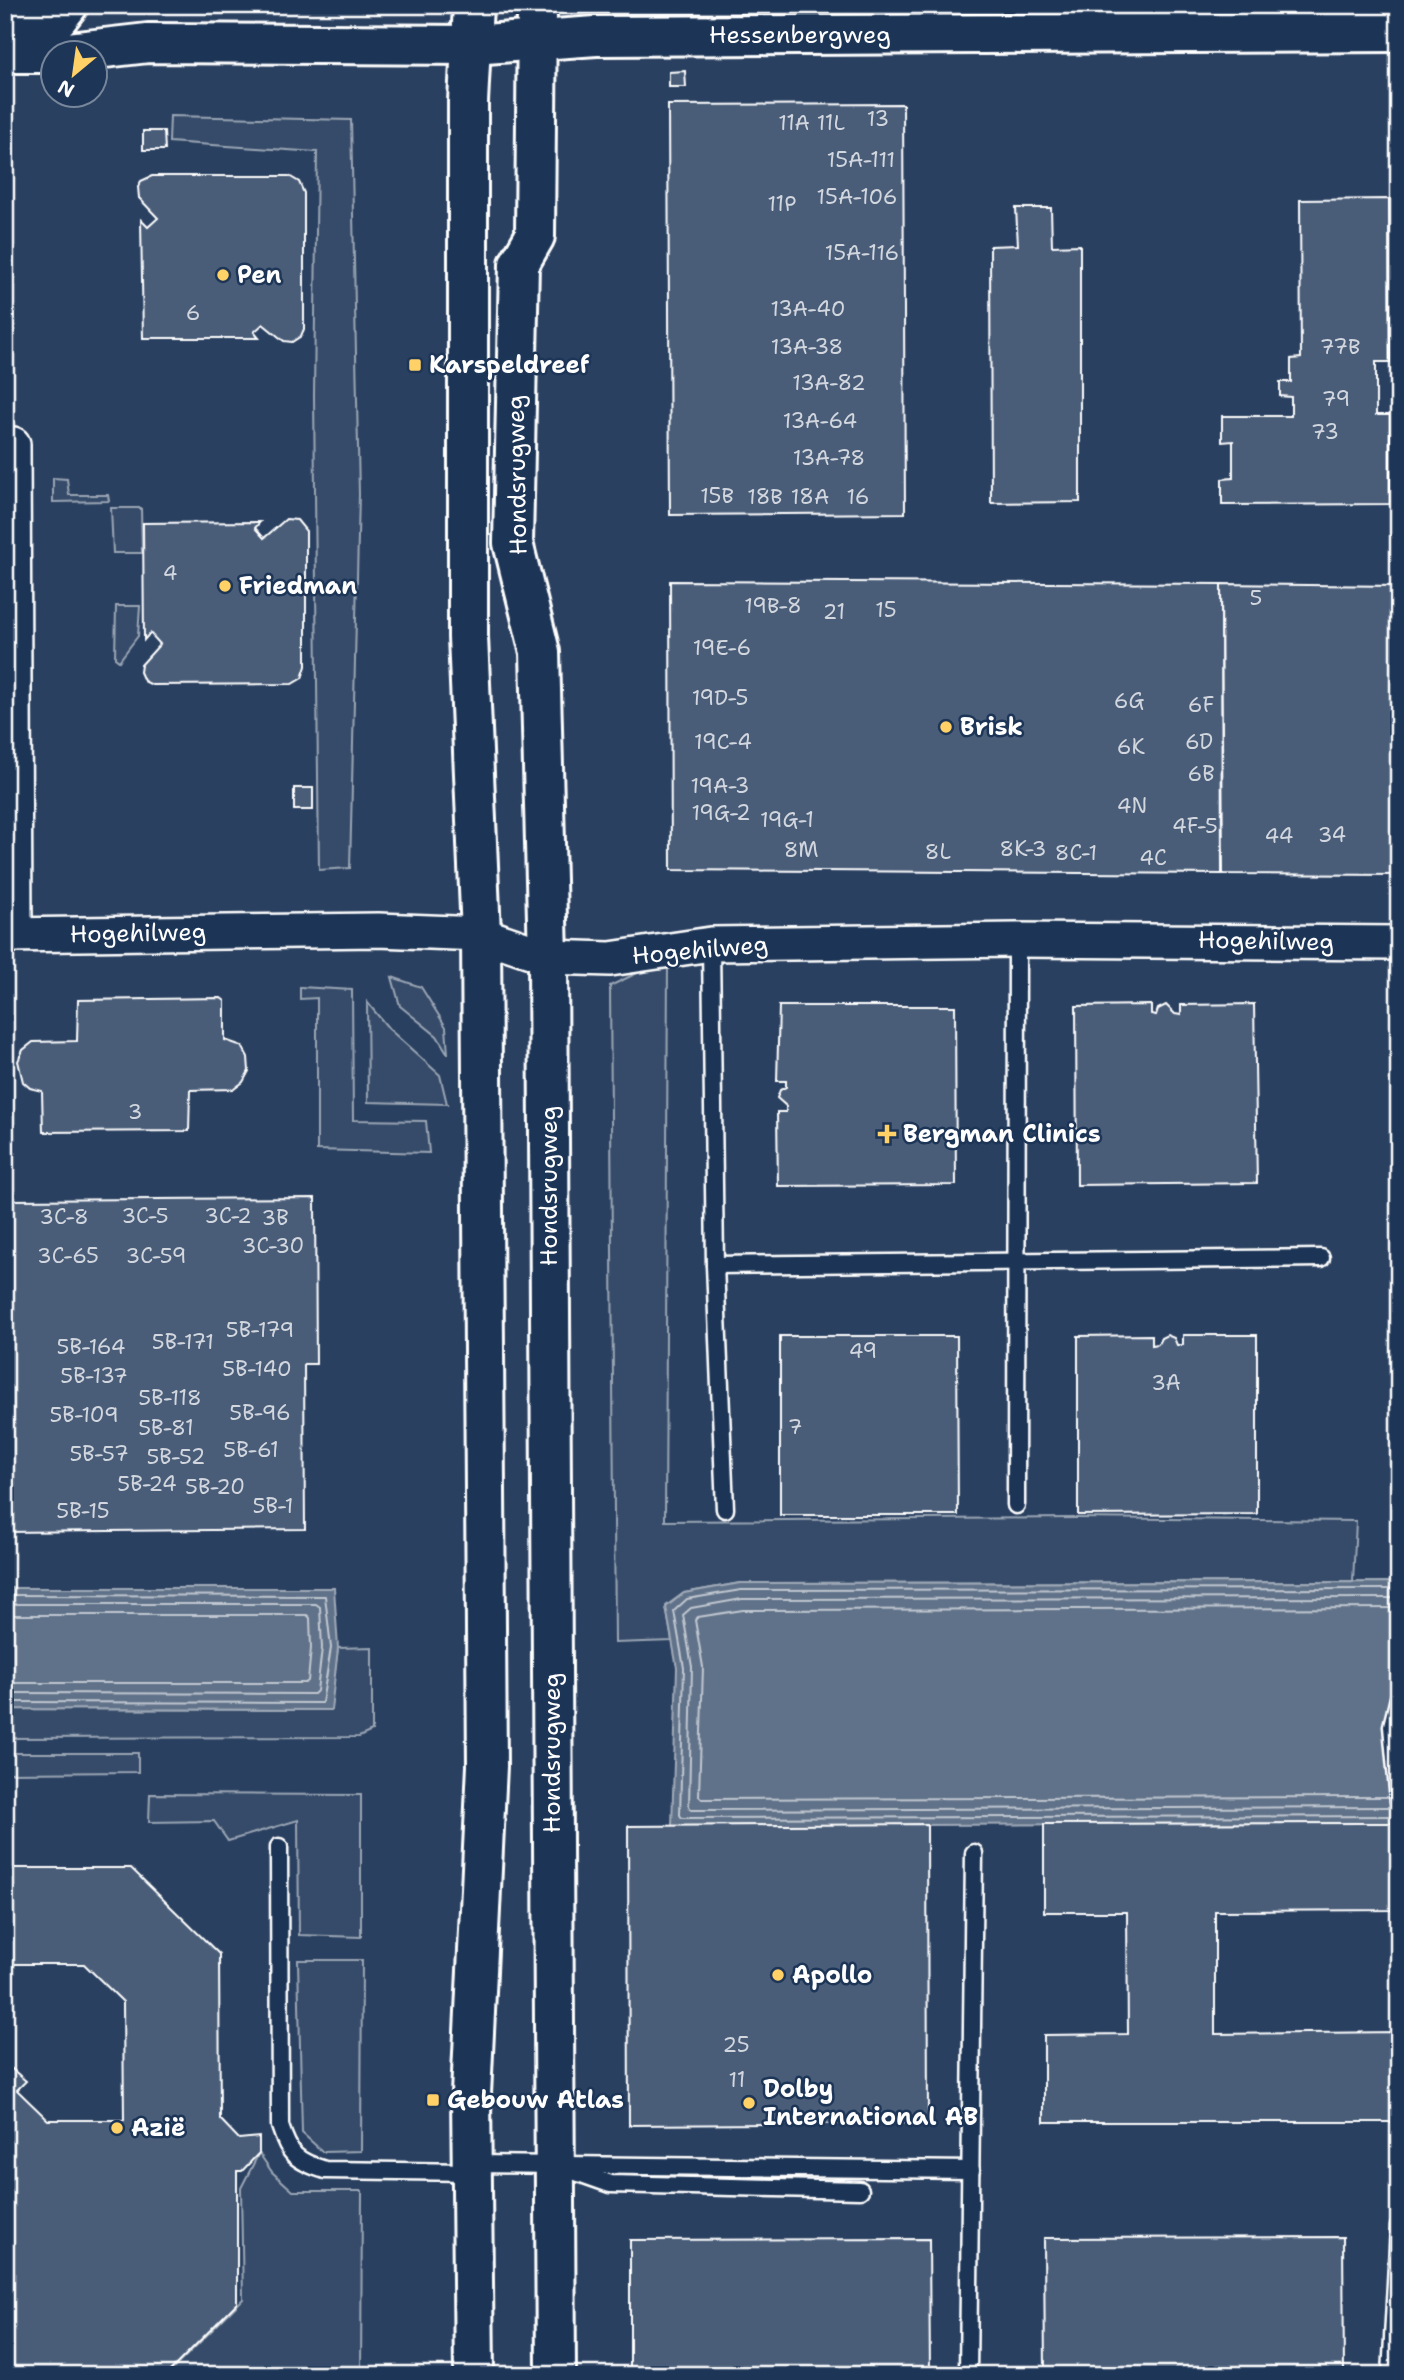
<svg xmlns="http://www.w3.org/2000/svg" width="1404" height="2380" font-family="'Shantell Sans',sans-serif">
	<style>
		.built { fill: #2a4161; fill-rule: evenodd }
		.green { fill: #364b69; stroke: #9aa5b4; stroke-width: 2 }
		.water { fill: #617289; stroke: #a0aab8; stroke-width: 2 }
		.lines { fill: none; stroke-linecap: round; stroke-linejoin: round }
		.shore { stroke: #c0c7d0; stroke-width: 2 }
		.building { fill: #4a5d79; stroke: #fff; stroke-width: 2 }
		.service-casing { stroke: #fff; stroke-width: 21 }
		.minor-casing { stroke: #fff; stroke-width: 38 }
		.tertiary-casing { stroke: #fff; stroke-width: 44 }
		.secondary-casing { stroke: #fff; stroke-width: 44 }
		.service { stroke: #1d3557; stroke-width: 16 }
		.minor { stroke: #1d3557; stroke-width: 33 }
		.tertiary { stroke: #1d3557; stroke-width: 38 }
		.secondary { stroke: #1d3557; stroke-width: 38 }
		.poi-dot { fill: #ffd166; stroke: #1d3557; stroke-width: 2.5 }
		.labels { text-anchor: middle; stroke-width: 5; stroke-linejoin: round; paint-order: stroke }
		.number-label { font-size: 21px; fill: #d2d6de }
		.street-label { font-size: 24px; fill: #fff; stroke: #1d3557 }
		.poi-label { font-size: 24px; font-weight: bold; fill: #fff; stroke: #1d3557; text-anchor: start }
	</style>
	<rect width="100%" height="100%" fill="#1d3557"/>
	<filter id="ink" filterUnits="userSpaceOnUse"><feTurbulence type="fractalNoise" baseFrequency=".0143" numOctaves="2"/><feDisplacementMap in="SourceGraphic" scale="14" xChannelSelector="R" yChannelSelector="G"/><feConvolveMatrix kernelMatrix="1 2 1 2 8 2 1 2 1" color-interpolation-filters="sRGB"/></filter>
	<g filter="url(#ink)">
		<path class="built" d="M5 5H1399V2375H5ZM52 52H94V94H52Z"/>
		<g class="green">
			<path d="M170 116 351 120 359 494 350 868 319 870 314 396 317 152 169 142Z"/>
			<path d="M53 478 67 479 69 495H108L109 501 53 502Z"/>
			<path d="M111 508H141L142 553H113Z"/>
			<path d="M116 606H140L138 636 119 661 115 658Z"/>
			<path d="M668 964 665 1521 1077 1518 1356 1521 1353 1582 740 1583 684 1593 666 1606 672 1641 615 1643 610 986 654 965Z"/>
			<path d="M392 977 421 987 446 1027 448 1054 437 1036 400 1006Z"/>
			<path d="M300 987 352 990 353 1120 426 1121 429 1153 317 1150V998L300 999Z"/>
			<path d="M367 1002 389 1029 440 1075 447 1104 368 1102Z"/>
			<path d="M372 1647V1731L359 1737 5 1738V1709L330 1710 338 1648Z"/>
			<path d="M5 1753H138V1772L5 1773Z"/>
			<path d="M150 1794 361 1795V1937L299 1935 298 1820 228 1841 214 1821 149 1822Z"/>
			<path d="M298 1960H362L361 2151 323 2152 302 2133Z"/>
			<path d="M259 2153 272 2172 293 2191H362L361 2375H167L243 2299 241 2188Z"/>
		</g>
		<g class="water">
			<path d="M1399 1582V1823L672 1826 677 1668 666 1607 684 1593 740 1583Z"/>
			<path d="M5 1588H334L338 1648 331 1710 5 1709Z"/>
		</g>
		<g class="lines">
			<g class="shore">
				<path d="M1399 1589 741 1590 687 1599 674 1611 684 1668 680 1815 682 1818 1399 1816"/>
				<path d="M5 1595 325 1596 331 1648 322 1703 5 1702"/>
				<path d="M5 1604H316L320 1607 322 1648 317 1691 314 1694 5 1693"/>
				<path d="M5 1615H307L310 1618 311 1648 308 1681 305 1683H5"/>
				<path d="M1389 1797 702 1799 699 1796 703 1667 695 1620 698 1617 743 1610 1399 1608"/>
				<path d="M1392 1807 691 1810 689 1806 692 1667 683 1615 691 1608 742 1599 1399 1598"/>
			</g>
		</g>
		<g class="building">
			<path d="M685 71 686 87H669V72Z"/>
			<path d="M903 104 905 513 670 515 668 105Z"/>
			<path d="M143 131H164L165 150H143Z"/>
			<path d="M289 176 299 182 304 193V329L301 336 292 342 284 341 263 324 254 332 259 338H143L141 220 148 227 158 218 139 198 138 187 141 181 152 176Z"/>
			<path d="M1389 199 1390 362H1376V415H1390V504L1222 505V479L1233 478V441L1222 442V416H1291V397L1280 396V382H1291V359L1301 358 1300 200Z"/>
			<path d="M1016 208H1051L1052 246 1080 245V502L991 503 990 246 1018 245Z"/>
			<path d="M286 519 297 520 306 531V666L302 678 292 684 152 685 144 681 140 672 141 665 160 644 150 633 144 640 143 523 260 522 255 528 264 538Z"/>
			<path d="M670 581 1221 584 1222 874 671 870Z"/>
			<path d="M1221 584 1399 586V875L1223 874Z"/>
			<rect x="294" y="788" width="19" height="22"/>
			<path d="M221 998 225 1001V1040L242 1046 248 1057 249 1071 243 1082 234 1089 190 1090 189 1131 43 1132 42 1091 30 1088 23 1082 18 1061 23 1050 33 1042 77 1041 78 1000Z"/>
			<path d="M1254 1004 1257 1183 1077 1185 1076 1006 1151 1005V1014L1156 1015 1158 1009 1166 1005 1175 1014 1181 1015V1005Z"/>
			<path d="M779 1006H955L956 1185 778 1186 777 1112H786V1106L777 1098 780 1090 786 1087V1081H777Z"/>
			<path d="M315 1198 316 1364H304L305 1529 5 1532V1293H11L10 1200Z"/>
			<path d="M1152 1335V1345L1158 1344 1161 1338 1167 1335 1174 1338 1177 1345H1183V1335H1257V1514L1078 1515V1336Z"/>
			<path d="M780 1336H957L958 1515H780Z"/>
			<path d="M1365 1823H1399V1910L1215 1911V2034L1399 2032V2122H1044V2035L1128 2034 1127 1912H1044V1824Z"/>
			<path d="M927 1824 928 2123 629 2125 628 1826Z"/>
			<path d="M5 1868H131L219 1954 220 2119 239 2139 259 2137V2153L242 2171H237V2303L166 2375H5V2063L26 2081 17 2090 48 2120H124L123 2002 84 1964H5Z"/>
			<path d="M1343 2237 1344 2375H1045L1044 2238Z"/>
			<path d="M929 2239 930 2375H630V2240Z"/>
		</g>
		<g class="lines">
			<g class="service-casing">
				<g id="service">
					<path d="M711 944 715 1265 725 1509"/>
					<path d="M715 1265 1321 1258"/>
					<path d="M1016 1505 1017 940"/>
					<path d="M1399 1698 1392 1726 1399 1801"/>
					<path d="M279 1847 280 2126C289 2154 295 2161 325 2170L472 2172"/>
					<path d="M472 2164 971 2170"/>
					<path d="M573 2171 610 2184 860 2190"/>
					<path d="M968 2375 974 1853"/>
					<path d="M1391 2375 1399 2227"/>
				</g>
			</g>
			<g class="minor-casing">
				<g id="minor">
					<path d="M13 444 15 935"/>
					<path d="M5 935 378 930 481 934 548 957 610 959 711 944 1017 940 1399 943"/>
				</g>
			</g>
			<g class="tertiary-casing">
				<g id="tertiary">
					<path d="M473 5 468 102V637L481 934 487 1766 471 2094 474 2375"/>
					<path d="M537 5 535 236 519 264 513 543 540 652 548 957 556 2375"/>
					<path d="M5 19H57L68 5"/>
				</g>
			</g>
			<g class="secondary-casing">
				<g id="secondary">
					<path d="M69 52 148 43 471 45 596 36 1399 32"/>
					<path d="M5 53H52"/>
				</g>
			</g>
			<use href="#service" class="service"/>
			<use href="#minor" class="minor"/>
			<use href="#tertiary" class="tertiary"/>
			<use href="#secondary" class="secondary"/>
		</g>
	</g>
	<g class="poi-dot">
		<circle cx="223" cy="275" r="7"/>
		<rect x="408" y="358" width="14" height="14" rx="3.5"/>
		<circle cx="225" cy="586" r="7"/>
		<circle cx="946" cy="727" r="7"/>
		<path d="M883.5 1123.5h7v7h7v7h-7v7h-7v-7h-7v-7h7z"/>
		<circle cx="778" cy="1975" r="7"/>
		<rect x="426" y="2093" width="14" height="14" rx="3.5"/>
		<circle cx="749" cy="2103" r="7"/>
		<circle cx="117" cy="2128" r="7"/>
	</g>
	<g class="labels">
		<g class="number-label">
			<text x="878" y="126">13</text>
			<text x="794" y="130">11A</text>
			<text x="831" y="130">11L</text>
			<text x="861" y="167">15A-111</text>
			<text x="857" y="204">15A-106</text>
			<text x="782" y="211">11P</text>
			<text x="862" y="260">15A-116</text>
			<text x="808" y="316">13A-40</text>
			<text x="193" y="320">6</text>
			<text x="807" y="354">13A-38</text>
			<text x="1340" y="354">77B</text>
			<text x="829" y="390">13A-82</text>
			<text x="1336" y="406">79</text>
			<text x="820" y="428">13A-64</text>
			<text x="1325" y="439">73</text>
			<text x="829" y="465">13A-78</text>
			<text x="717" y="503">15B</text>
			<text x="765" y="504">18B</text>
			<text x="810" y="504">18A</text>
			<text x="858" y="504">16</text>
			<text x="170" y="580">4</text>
			<text x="1256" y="605">5</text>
			<text x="773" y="613">19B-8</text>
			<text x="886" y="617">15</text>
			<text x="834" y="619">21</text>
			<text x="722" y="655">19E-6</text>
			<text x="720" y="705">19D-5</text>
			<text x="1129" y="708">6G</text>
			<text x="1201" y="712">6F</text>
			<text x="723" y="749">19C-4</text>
			<text x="1199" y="749">6D</text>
			<text x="1131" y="754">6K</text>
			<text x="1201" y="781">6B</text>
			<text x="720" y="793">19A-3</text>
			<text x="1132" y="813">4N</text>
			<text x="721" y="820">19G-2</text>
			<text x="787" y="827">19G-1</text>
			<text x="1195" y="833">4F-5</text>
			<text x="1332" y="842">34</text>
			<text x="1279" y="843">44</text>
			<text x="1023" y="856">8K-3</text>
			<text x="801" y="857">8M</text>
			<text x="938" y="859">8L</text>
			<text x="1076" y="860">8C-1</text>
			<text x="1153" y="865">4C</text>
			<text x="135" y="1119">3</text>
			<text x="145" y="1223">3C-5</text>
			<text x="228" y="1223">3C-2</text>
			<text x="64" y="1224">3C-8</text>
			<text x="275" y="1225">3B</text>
			<text x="273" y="1253">3C-30</text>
			<text x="68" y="1263">3C-65</text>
			<text x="156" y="1263">3C-59</text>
			<text x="260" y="1337">5B-179</text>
			<text x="183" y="1349">5B-171</text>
			<text x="91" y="1354">5B-164</text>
			<text x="863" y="1358">49</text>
			<text x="257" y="1376">5B-140</text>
			<text x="94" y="1383">5B-137</text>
			<text x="1166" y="1390">3A</text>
			<text x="170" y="1405">5B-118</text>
			<text x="260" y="1420">5B-96</text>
			<text x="84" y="1422">5B-109</text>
			<text x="795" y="1434">7</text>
			<text x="166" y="1435">5B-81</text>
			<text x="251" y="1457">5B-61</text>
			<text x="99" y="1461">5B-57</text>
			<text x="176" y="1464">5B-52</text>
			<text x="147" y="1491">5B-24</text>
			<text x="215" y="1494">5B-20</text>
			<text x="273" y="1513">5B-1</text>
			<text x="83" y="1518">5B-15</text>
			<text x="736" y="2052">25</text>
			<text x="737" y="2087">11</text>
		</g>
		<g class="street-label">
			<text x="800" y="43">Hessenbergweg</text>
			<text transform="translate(517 475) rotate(-91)" y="8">Hondsrugweg</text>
			<text transform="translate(138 933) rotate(-1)" y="8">Hogehilweg</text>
			<text transform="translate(1266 941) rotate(1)" y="8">Hogehilweg</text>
			<text transform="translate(700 950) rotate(-5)" y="8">Hogehilweg</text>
			<text transform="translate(549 1186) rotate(-90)" y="8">Hondsrugweg</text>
			<text transform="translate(552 1753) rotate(-90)" y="8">Hondsrugweg</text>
		</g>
		<g class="poi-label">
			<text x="237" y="283">Pen</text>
			<text x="429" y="373">Karspeldreef</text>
			<text x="239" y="594">Friedman</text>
			<text x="960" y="735">Brisk</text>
			<text x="903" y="1142">Bergman Clinics</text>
			<text x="792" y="1983">Apollo</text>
			<text x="763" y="2097">Dolby<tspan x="763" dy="28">International AB</tspan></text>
			<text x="447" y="2108">Gebouw Atlas</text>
			<text x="131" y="2136">Azië</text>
		</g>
	</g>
	<rect width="1404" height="2380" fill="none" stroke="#1d3557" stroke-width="28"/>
	<rect x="14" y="14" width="1376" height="2352" fill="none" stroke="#fff" stroke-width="2.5" filter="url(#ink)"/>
	<g transform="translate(74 74) rotate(209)"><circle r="33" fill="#1d3557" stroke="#77869a" stroke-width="2"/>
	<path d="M0-5L12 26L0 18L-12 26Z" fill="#ffd166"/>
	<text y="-10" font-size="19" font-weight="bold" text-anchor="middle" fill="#ffffff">N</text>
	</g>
</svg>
